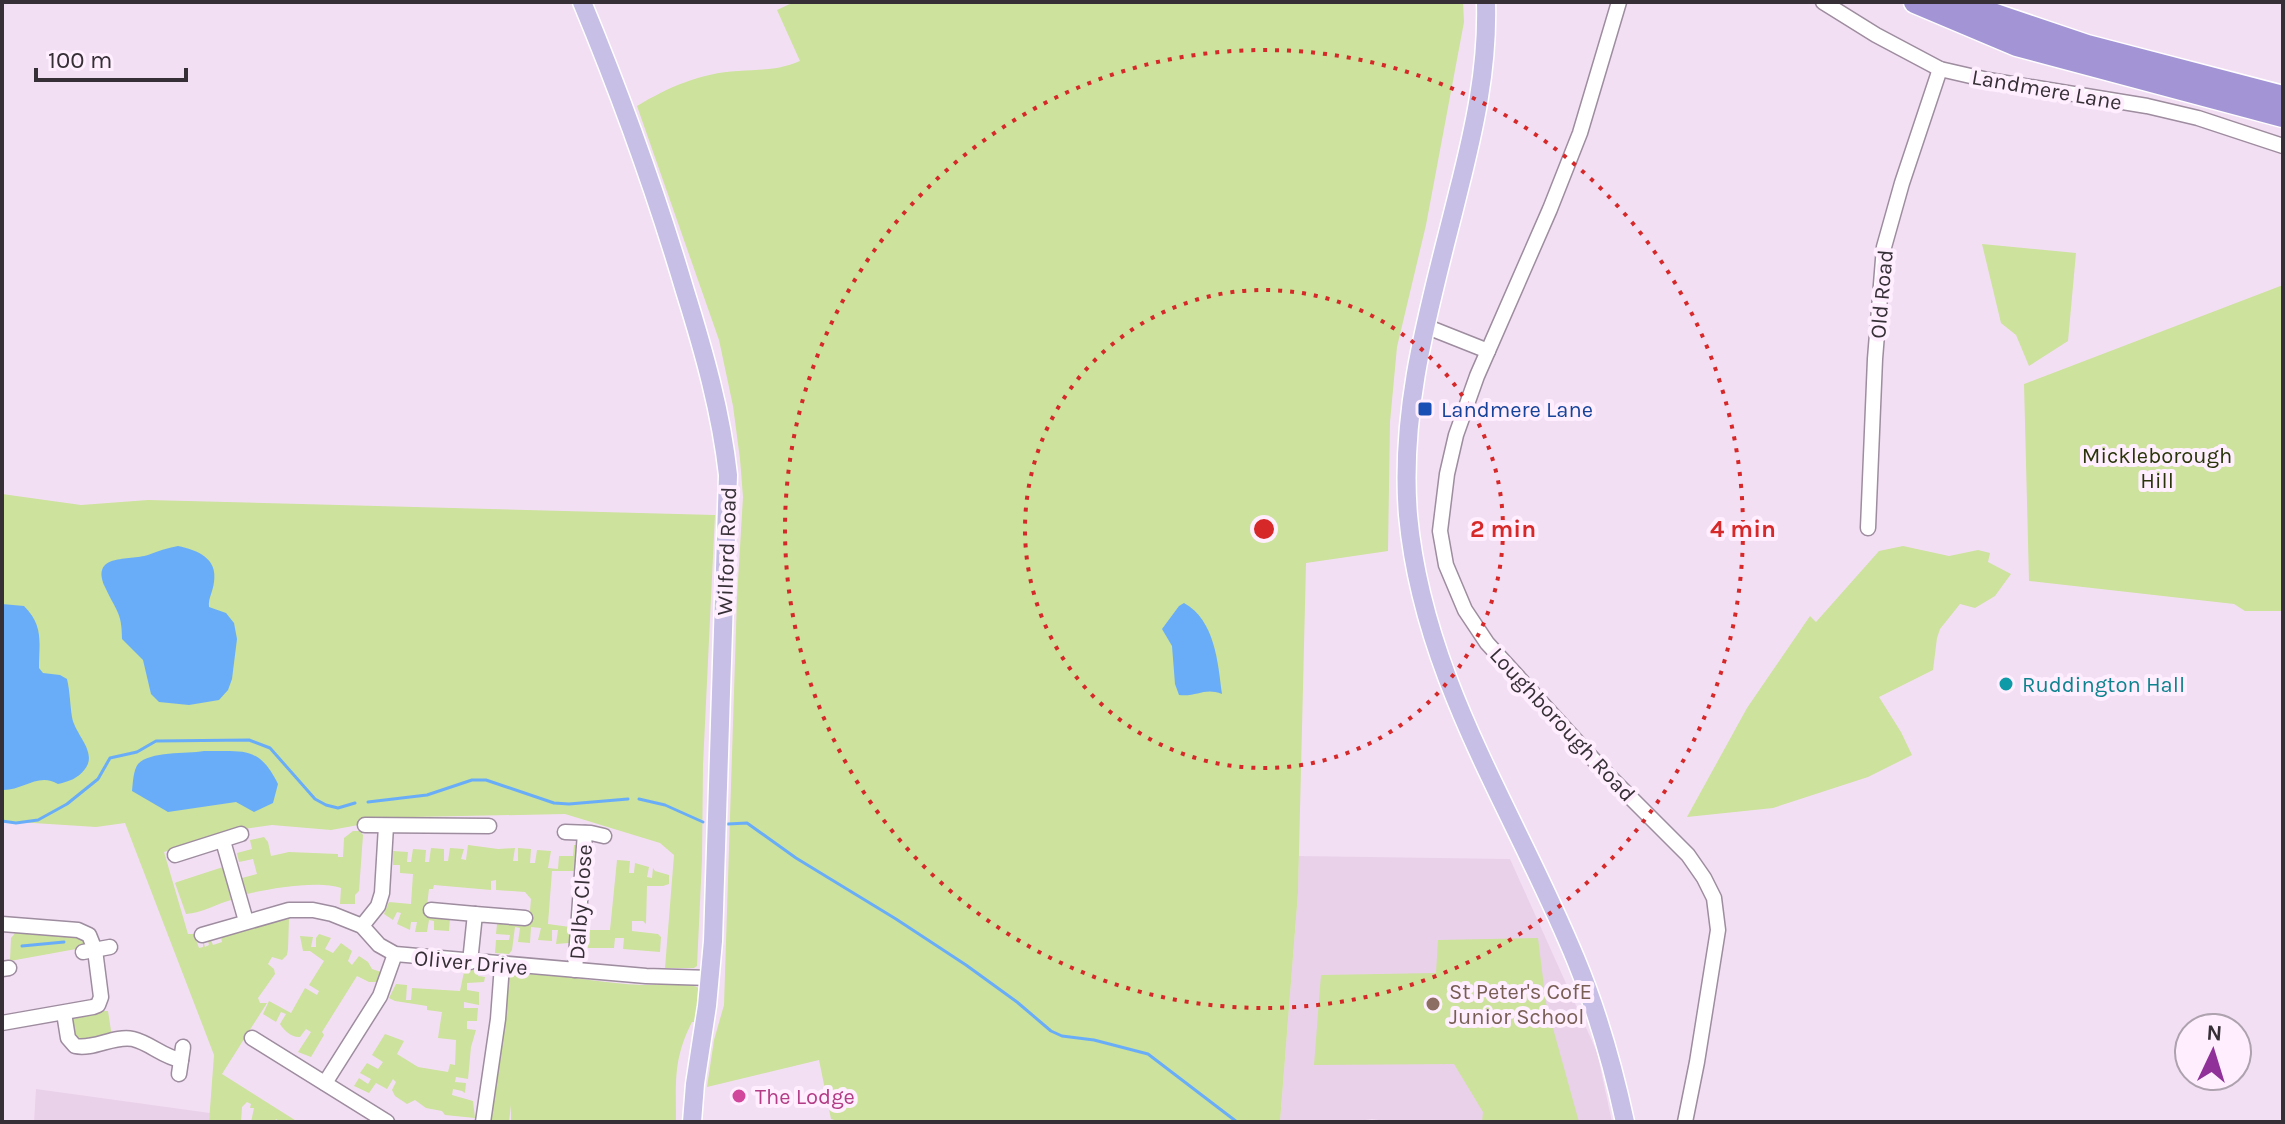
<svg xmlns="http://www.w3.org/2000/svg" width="2285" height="1124" font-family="Karla,sans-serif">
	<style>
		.built { fill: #e9d1ea }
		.green { fill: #cde29c }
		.water { fill: #69adf8 }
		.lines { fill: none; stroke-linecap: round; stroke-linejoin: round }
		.stream { stroke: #69adf8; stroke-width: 3 }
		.minor-casing { stroke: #9e8c9f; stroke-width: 17 }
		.major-casing { stroke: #fff; stroke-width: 21 }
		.highway-casing { stroke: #fff; stroke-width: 25 }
		.minor { stroke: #fff; stroke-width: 14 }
		.major { stroke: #c8bfe6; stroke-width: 18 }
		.highway { stroke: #a395d5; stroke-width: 22 }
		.ring { fill: none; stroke: #d62828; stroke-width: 4; stroke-dasharray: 4 8 }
		.transit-dot { fill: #1a4fb4; stroke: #feeefe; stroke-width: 3 }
		.culture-dot { fill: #0f9aa8; stroke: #feeefe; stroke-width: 3 }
		.education-dot { fill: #8d6e63; stroke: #feeefe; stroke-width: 3 }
		.hotel-dot { fill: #d1479c; stroke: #feeefe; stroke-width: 3 }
		.labels { text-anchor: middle; stroke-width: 8; stroke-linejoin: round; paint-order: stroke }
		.street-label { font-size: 22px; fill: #362f36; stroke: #feeefe }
		.transit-label { font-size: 22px; fill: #164399; stroke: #feeefe; text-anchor: start }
		.park-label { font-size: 22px; fill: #2a340a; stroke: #feeefe }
		.culture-label { font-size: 22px; fill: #0d838f; stroke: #feeefe; text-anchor: start }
		.education-label { font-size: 22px; fill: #785e54; stroke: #feeefe; text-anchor: start }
		.hotel-label { font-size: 22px; fill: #b23c85; stroke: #feeefe; text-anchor: start }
		.centre { fill: #d62828; stroke: #feeefe; stroke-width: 4 }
		.ring-label { font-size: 24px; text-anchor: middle; font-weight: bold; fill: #d62828; stroke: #feeefe; stroke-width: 8; stroke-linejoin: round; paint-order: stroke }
	</style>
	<rect width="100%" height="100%" fill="#f3dff4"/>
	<g class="built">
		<path d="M1299 856 1510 859 1597 1052 1612 1122H1391L1372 1119 1353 1122H1280L1298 893Z"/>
		<path d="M36 1089 210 1113 209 1122H34Z"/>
	</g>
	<g class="green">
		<path d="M794 2H1463L1464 22 1426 225 1397 347 1390 422 1388 551 1306 563 1298 893 1280 1122H841L831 1119 819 1060 707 1087 714 1040 724 1005 737 598 743 497 740 459 733 406 719 340 637 106C669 87 700 73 738 71 764 69 775 71 800 61L777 10Z"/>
		<path d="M1982 244 2076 253 2068 341 2029 366 2016 335 2001 323Z"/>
		<path d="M2283 285V611H2245L2234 604 2029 581 2024 384Z"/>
		<path d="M2 494 81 505 148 500 715 515 703 765 702 860 697 966 694 968H665L674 855 660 843 565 814 365 818 364 824 331 830 272 825 244 829 242 827 164 852 188 934H194L199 948 203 947V940L205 947 209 945 207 938H210L213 945 222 942 221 937 225 934 289 919 288 949 287 955 282 960 272 957 268 964 274 969 275 974 258 998 260 1003H267L222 1074 298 1122H280L276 1119 274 1122 265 1120 263 1122H251L254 1108H250L251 1104 247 1102 242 1107 241 1122H209L214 1055 125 823 96 827 2 821Z"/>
		<path d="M1903 546 1949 556 1978 550 1990 553 1988 562 2011 574 1995 596 1975 608 1960 604 1940 629 1937 638 1933 670 1879 697 1901 732 1912 755 1868 777 1773 808 1687 817 1747 708 1810 616 1816 622 1879 551Z"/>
		<path d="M353 831H360L363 835 359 891 355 895V904H340L341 888C319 880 271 888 247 894L242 878 257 874 253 859 239 862 237 853 252 849 250 840 264 837 268 842 271 856 289 852 338 854V857H343L344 838Z"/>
		<path d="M468 845 498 849 515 848 513 861H518V848L531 849 530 863H535L537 850 551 851 548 868 558 869 559 856H573L574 845H578L576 871H552L548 924 570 927 569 943 556 944 558 930H552V941L538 940 541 928 531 927 530 943 518 942 520 928 515 927 512 950 509 954 495 953 496 940H509L510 935 496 934 497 924 501 921 529 923 531 899 525 892 496 890V880L491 881V890L434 885 433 889H429L426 914 450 917 449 931 434 930V921L429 920 427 932H415L417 922H411L410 930 397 924 401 913 397 912 393 920 384 914 389 902 411 904 413 874 400 873V865H393V851L408 852 407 862H411L413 849 426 850 425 862H429L431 848 444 849V861H448L450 848 464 849 461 859 466 860Z"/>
		<path d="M617 860 630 861 629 873H634L635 863 649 867 647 877 652 878 653 868 655 871 669 875V884L663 886H647L646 924 643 921H632V931L658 934 661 937 660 952 623 949 624 938H615L614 948H588V930H610Z"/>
		<path d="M223 867 231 900C216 904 202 913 186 914L175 883 177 882Z"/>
		<path d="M16 932 80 937 85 941 87 947 10 961 11 938Z"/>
		<path d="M319 934 331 938 325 949 333 953 341 943 352 951 348 961 352 965 359 956 368 962 372 969 381 972 377 982H369L357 976 322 1032 324 1035 311 1057 298 1052 311 1032 306 1029 300 1037C293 1038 284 1031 280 1024L286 1014 281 1012 276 1022 263 1014 269 1001 291 1013 305 988 317 995 319 991 309 985 324 961 310 951H303L300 936 313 937 311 947H316V938Z"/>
		<path d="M1538 938 1546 1003 1579 1122H1482L1483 1112 1454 1064 1314 1065 1321 975 1436 973 1438 940Z"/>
		<path d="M465 967H479L478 976 485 977 484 982 467 983V990L479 992V1005L464 1002V1008H478L477 1021H467V1029L476 1030 471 1047 468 1079 456 1077 455 1082 466 1083 465 1093 462 1091 453 1089 452 1095 473 1101 475 1118 445 1115 442 1111 426 1108 415 1100 407 1104 395 1096 392 1090 396 1082 393 1079 387 1089 376 1083 369 1093 354 1086 359 1078 368 1084 371 1079 360 1073 367 1063 378 1069 383 1062 372 1055 385 1034 404 1041 397 1054 418 1067 448 1072 450 1064 455 1065 456 1040 438 1038 442 1012 427 1010V1006L395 1001 389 998 396 984 407 985 406 1000H411L412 988 460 991Z"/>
		<path d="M511 974C553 972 601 984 643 985 662 985 682 980 699 988L696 1022H692C673 1059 676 1082 676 1122H511V1105L509 1122H489L508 979Z"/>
		<path d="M100 1011H108L112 1037 75 1042 71 1020Z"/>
	</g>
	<g class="water">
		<path d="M178 546C197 550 218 558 214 582 213 592 208 598 209 607L226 613 234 623 237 639 232 679 228 690 219 700 189 705 159 702 151 694 143 660 122 639C122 612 116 611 105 587 90 553 129 561 148 555 158 551 167 548 178 546Z"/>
		<path d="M1184 603C1215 620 1218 663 1222 694 1204 687 1198 697 1179 695L1175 684 1172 646 1162 629 1179 606Z"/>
		<path d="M2 604 24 606C44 626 39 642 39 668L43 673 60 675 67 679C70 692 70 704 72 717 75 735 98 752 85 769 77 779 70 781 58 784 38 772 23 791 2 790Z"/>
		<path d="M204 751C243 752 259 745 278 784L273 803 254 812 236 802 168 812 132 791C133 783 133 771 138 764 150 751 186 754 204 751Z"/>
	</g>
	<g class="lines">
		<g class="stream">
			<path d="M639 799 665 805 703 822"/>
			<path d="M368 802 427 795 472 780H486L554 803 569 804 628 799"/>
			<path d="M2 821 16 823 38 820 67 804 98 779 110 758 137 752 156 741 249 740 270 748 315 799 326 805 338 808 355 803"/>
			<path d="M728 824 747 823 796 858 896 919 966 965 1017 1002 1051 1031 1062 1036 1094 1040 1148 1054 1237 1122"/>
			<path d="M22 946 64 942"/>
			<path d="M1369 1122H1379"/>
		</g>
		<g class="minor-casing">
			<g id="minor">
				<path d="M1619 2 1580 133 1550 209 1477 376 1456 435 1447 474 1440 531 1446 565 1465 610 1487 643 1603 770 1688 855 1704 878 1714 898 1718 930 1697 1062 1685 1122"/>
				<path d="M1823 2 1876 35 1940 69 1988 80 2147 106 2198 118 2283 146"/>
				<path d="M1425 326 1488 351"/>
				<path d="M1868 528 1875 359 1884 247 1902 183 1940 69"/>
				<path d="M365 825 489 826"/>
				<path d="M565 832 591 833 604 836"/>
				<path d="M223 841 246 921"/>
				<path d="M175 855 241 834"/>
				<path d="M431 910 475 914"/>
				<path d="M2 924 78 930 89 935 95 950 101 997 98 1005 93 1007 2 1023"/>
				<path d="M362 926 378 906 382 893 386 826"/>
				<path d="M202 935 289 910H313L332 914 362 926 379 945 395 954 646 976 710 978"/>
				<path d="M83 952 110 947"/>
				<path d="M470 962 475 914 525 918"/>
				<path d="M2 969 9 968"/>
				<path d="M575 970 585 833"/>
				<path d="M64 1013 68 1038 75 1046C94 1050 114 1035 133 1039 150 1043 163 1057 181 1060"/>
				<path d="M252 1038 387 1122"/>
				<path d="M179 1074 183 1047"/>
				<path d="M325 1083 380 996 395 954"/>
				<path d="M483 1122 498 1019 502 965"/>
			</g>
		</g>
		<g class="major-casing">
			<g id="major">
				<path d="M582 2C621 96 656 193 685 291 704 352 721 412 728 475L713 941 707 1006 695 1084 692 1122"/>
				<path d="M1486 2C1488 68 1474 130 1458 193 1432 299 1399 404 1408 515 1423 680 1515 811 1576 960 1598 1013 1613 1066 1625 1122"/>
			</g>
		</g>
		<g class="highway-casing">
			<g id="highway">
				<path d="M1915 2 2017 45 2283 116"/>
				<path d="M1957 2 2087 46 2283 97"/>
			</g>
		</g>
		<use href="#minor" class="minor"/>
		<use href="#major" class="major"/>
		<use href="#highway" class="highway"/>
	</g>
	<g class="ring">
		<circle cx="1264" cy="529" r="239"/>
		<circle cx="1264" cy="529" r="479"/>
	</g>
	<rect class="transit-dot" x="1417" y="401" width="16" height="16" rx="4"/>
	<circle class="culture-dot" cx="2006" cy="684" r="8"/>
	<circle class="education-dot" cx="1433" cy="1004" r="8"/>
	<circle class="hotel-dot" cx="739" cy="1096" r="8"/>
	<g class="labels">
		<g class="street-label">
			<text transform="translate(2047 89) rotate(10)" y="8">Landmere Lane</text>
			<text transform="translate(1881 294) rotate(-85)" y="8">Old Road</text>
			<text transform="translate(726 551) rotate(-88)" y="8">Wilford Road</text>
			<text transform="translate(1563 724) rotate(47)" y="8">Loughborough Road</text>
			<text transform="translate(580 902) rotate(-86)" y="8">Dalby Close</text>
			<text transform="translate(471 962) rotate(5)" y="8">Oliver Drive</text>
		</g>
		<g class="transit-label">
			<text x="1441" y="417">Landmere Lane</text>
		</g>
		<g class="park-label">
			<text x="2157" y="463">Mickleborough<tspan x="2157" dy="25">Hill</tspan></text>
		</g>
		<g class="culture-label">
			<text x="2022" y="692">Ruddington Hall</text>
		</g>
		<g class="education-label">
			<text x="1449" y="999">St Peter's CofE<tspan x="1449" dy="25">Junior School</tspan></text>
		</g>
		<g class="hotel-label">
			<text x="755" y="1104">The Lodge</text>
		</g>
	</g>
	<circle cx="1264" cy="529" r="12" class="centre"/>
	<g class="ring-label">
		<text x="1503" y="537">2 min</text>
		<text x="1743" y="537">4 min</text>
	</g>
	<rect width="2285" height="1124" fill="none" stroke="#362f36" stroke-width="8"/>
	<g transform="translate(2213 1052) rotate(4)"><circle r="38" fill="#feeefe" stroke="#aea2ae" stroke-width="2"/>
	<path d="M0-6L14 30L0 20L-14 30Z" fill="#90319a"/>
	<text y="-12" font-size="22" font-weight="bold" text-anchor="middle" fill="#362f36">N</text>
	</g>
	<path d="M36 68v12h150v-12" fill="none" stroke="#362f36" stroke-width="4"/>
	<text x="48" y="68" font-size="24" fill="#362f36" stroke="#feeefe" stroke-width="6" paint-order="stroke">100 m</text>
</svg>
